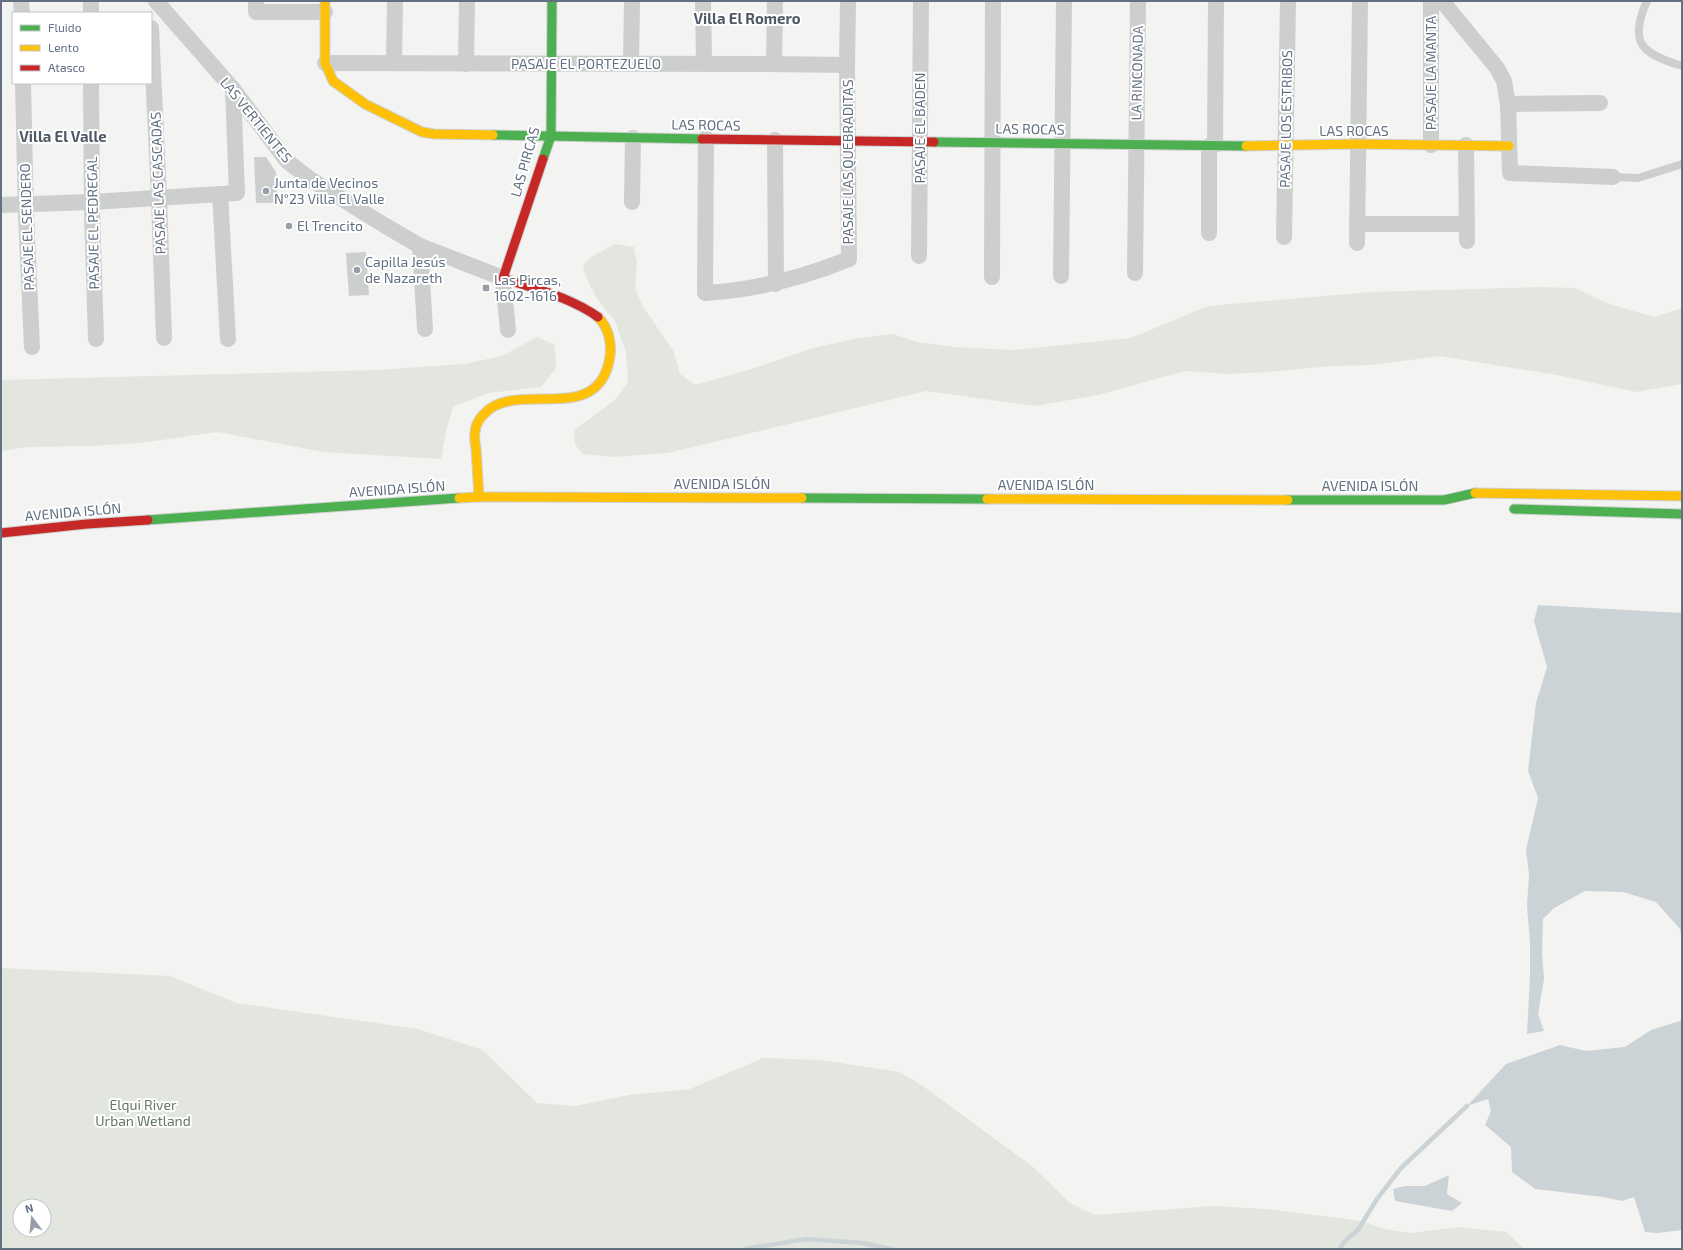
<svg xmlns="http://www.w3.org/2000/svg" width="1683" height="1250" font-family="'Exo 2',sans-serif">
	<style>
		.green { fill: #e2e6df; fill-rule: evenodd }
		.water { fill: #ccd3d7 }
		.lines { fill: none; stroke-linecap: round; stroke-linejoin: round }
		.stream { stroke: #ccd3d7; stroke-width: 4.5 }
		.building { fill: #cdcece }
		.fast-casing { stroke: #ced0d0; stroke-width: 11 }
		.slow-casing { stroke: #ced0d0; stroke-width: 11 }
		.jam-casing { stroke: #ced0d0; stroke-width: 11 }
		.lane { stroke: #cdcece; stroke-width: 8 }
		.street { stroke: #cdcece; stroke-width: 16 }
		.fast { stroke: #4caf50; stroke-width: 9 }
		.slow { stroke: #ffc107; stroke-width: 9 }
		.jam { stroke: #c62828; stroke-width: 9 }
		.poi-dot { fill: #959ea9; stroke: #fff; stroke-width: 1.5 }
		.labels { text-anchor: middle; stroke-width: 4; stroke-linejoin: round; paint-order: stroke }
		.street-label { font-size: 14px; fill: #627082; stroke: #fff }
		.poi-label { font-size: 14px; fill: #627082; stroke: #fff; text-anchor: start }
		.park-label { font-size: 14px; fill: #637961; stroke: #fff }
		.neighbourhood-label { font-size: 15px; font-weight: bold; fill: #505a67; stroke: #fff }
	</style>
	<rect width="100%" height="100%" fill="#f3f3f1"/>
	<g class="green">
		<path d="M615 244 634 247 637 262 635 289 644 308 674 352 680 374 695 385 752 369 813 348 859 338 893 334 917 342 954 347 1014 350 1131 338 1208 306 1370 292 1540 287 1575 288 1609 304 1654 317 1682 308V384L1636 392 1557 375 1439 356 1373 365 1331 366 1268 372 1228 374 1185 371 1098 395 1035 406 926 391 668 453 613 457 582 454 575 444 574 430 615 400 628 382 626 352 615 321 597 299 585 275 583 266 591 257Z"/>
		<path d="M537 337 555 345 556 368 541 387 488 393 453 407 446 431 441 459 323 452 218 432 140 443 91 446 28 447 1 451V380L377 370 464 364 502 356Z"/>
		<path d="M1 968 170 976 236 1003 418 1029 483 1050 537 1103 575 1106 629 1095 690 1089 763 1058 821 1060 899 1072 920 1084 1032 1166 1070 1203 1095 1215 1211 1206 1266 1209 1347 1219 1365 1222 1384 1229 1410 1233 1458 1227 1506 1232 1524 1249H1ZM20 1206H44V1230H20Z"/>
	</g>
	<g class="water">
		<path d="M1538 605 1682 613V939L1680 929 1656 902 1623 892 1585 891 1554 908 1543 919 1542 953 1544 979 1538 1014 1544 1031 1527 1034 1530 977V942L1527 906 1529 875 1526 850 1538 798 1528 771 1536 703 1547 667 1534 621Z"/>
		<path d="M1682 1018V1230L1658 1233 1645 1232 1634 1197 1622 1201 1603 1197 1535 1189 1512 1172 1511 1147 1485 1125 1491 1111 1488 1099 1467 1106 1506 1064 1560 1045 1586 1051 1625 1047 1651 1030 1680 1021Z"/>
		<path d="M1449 1175 1447 1194 1462 1203 1452 1211 1395 1201 1393 1189 1406 1186H1425Z"/>
	</g>
	<g class="lines">
		<g class="stream">
			<path d="M745 1249 806 1239 862 1243 892 1249"/>
			<path d="M1340 1249 1345 1241 1358 1230 1377 1199 1401 1168 1467 1106"/>
		</g>
	</g>
	<g class="building">
		<path d="M254 157H266L276 172 277 203H256Z"/>
		<path d="M366 252 369 295 349 296 346 253Z"/>
	</g>
	<g class="lines">
		<g class="fast-casing">
			<g id="fast">
				<path d="M493 135 702 139"/>
				<path d="M934 142 1246 146"/>
				<path d="M543 159 551 136 552 1"/>
				<path d="M802 498 987 499"/>
				<path d="M1288 500H1444L1475 493"/>
				<path d="M1514 509 1682 514"/>
				<path d="M148 520 459 498"/>
			</g>
		</g>
		<g class="slow-casing">
			<g id="slow">
				<path d="M325 1V63L333 81 365 104 422 132 434 134 493 135"/>
				<path d="M1246 146 1357 144 1509 146"/>
				<path d="M1475 493 1682 496"/>
				<path d="M479 497C478 481 477 464 476 448 475 443 474 438 475 433 475 426 479 419 484 414 516 378 600 429 610 356 612 342 608 327 598 317"/>
				<path d="M459 498 479 497 802 498"/>
				<path d="M987 499 1288 500"/>
			</g>
		</g>
		<g class="jam-casing">
			<g id="jam">
				<path d="M702 139 934 142"/>
				<path d="M543 159 503 278C535 289 570 297 598 317"/>
				<path d="M1 533 87 524 148 520"/>
			</g>
		</g>
		<g class="lane">
			<path d="M1647 1C1628 43 1642 54 1682 66"/>
			<path d="M1613 177 1638 178 1682 164"/>
		</g>
		<g class="street">
			<path d="M21 1 22 13"/>
			<path d="M91 1V13"/>
			<path d="M156 1 233 89 287 161 310 179 384 225 420 246 503 278 508 330"/>
			<path d="M256 1V12H325"/>
			<path d="M703 1 704 63"/>
			<path d="M1442 1 1497 68 1504 81 1508 104 1510 173 1613 177"/>
			<path d="M151 28 159 198 164 338"/>
			<path d="M325 63 768 64 847 65"/>
			<path d="M394 63 395 1"/>
			<path d="M631 63 632 1"/>
			<path d="M466 64 467 1"/>
			<path d="M774 64 775 1"/>
			<path d="M23 83 26 215 32 347"/>
			<path d="M91 83 92 212 96 339"/>
			<path d="M1508 104 1600 103"/>
			<path d="M706 138 705 293C755 290 802 278 849 259L847 65 848 1"/>
			<path d="M775 140 776 284"/>
			<path d="M1215 145 1216 1"/>
			<path d="M1431 145V1"/>
			<path d="M1466 145 1467 241"/>
			<path d="M1209 146V233"/>
			<path d="M220 194 228 339"/>
			<path d="M632 202 633 138"/>
			<path d="M1 205 92 202 237 193 233 89"/>
			<path d="M1357 224H1467"/>
			<path d="M1284 237 1288 1"/>
			<path d="M1357 243 1360 1"/>
			<path d="M420 246 425 329"/>
			<path d="M919 256 921 1"/>
			<path d="M1135 273 1138 1"/>
			<path d="M1061 276 1064 1"/>
			<path d="M992 277 993 1"/>
		</g>
		<use href="#fast" class="fast"/>
		<use href="#slow" class="slow"/>
		<use href="#jam" class="jam"/>
	</g>
	<g class="poi-dot">
		<circle cx="266" cy="191" r="4"/>
		<circle cx="289" cy="226" r="4"/>
		<circle cx="357" cy="270" r="4"/>
		<rect x="482" y="284" width="8" height="8" rx="2"/>
	</g>
	<g class="labels">
		<g class="street-label">
			<text x="586" y="69">PASAJE EL PORTEZUELO</text>
			<text transform="translate(1137 73) rotate(-89)" y="5">LA RINCONADA</text>
			<text transform="translate(1431 73) rotate(-90)" y="5">PASAJE LA MANTA</text>
			<text transform="translate(1286 119) rotate(-89)" y="5">PASAJE LOS ESTRIBOS</text>
			<text transform="translate(256 120) rotate(51)" y="5">LAS VERTIENTES</text>
			<text transform="translate(706 125) rotate(1)" y="5">LAS ROCAS</text>
			<text transform="translate(920 128) rotate(-90)" y="5">PASAJE EL BADEN</text>
			<text transform="translate(1030 129) rotate(1)" y="5">LAS ROCAS</text>
			<text x="1354" y="136">LAS ROCAS</text>
			<text transform="translate(525 162) rotate(-74)" y="5">LAS PIRCAS</text>
			<text transform="translate(848 162) rotate(-90)" y="5">PASAJE LAS QUEBRADITAS</text>
			<text transform="translate(158 183) rotate(-92)" y="5">PASAJE LAS CASCADAS</text>
			<text transform="translate(93 223) rotate(-91)" y="5">PASAJE EL PEDREGAL</text>
			<text transform="translate(27 227) rotate(-92)" y="5">PASAJE EL SENDERO</text>
			<text x="722" y="489">AVENIDA ISLÓN</text>
			<text x="1046" y="490">AVENIDA ISLÓN</text>
			<text x="1370" y="491">AVENIDA ISLÓN</text>
			<text transform="translate(397 489) rotate(-4)" y="5">AVENIDA ISLÓN</text>
			<text transform="translate(73 512) rotate(-5)" y="5">AVENIDA ISLÓN</text>
		</g>
		<g class="poi-label">
			<text x="274" y="188">Junta de Vecinos<tspan x="274" dy="16">N°23 Villa El Valle</tspan></text>
			<text x="297" y="231">El Trencito</text>
			<text x="365" y="267">Capilla Jesús<tspan x="365" dy="16">de Nazareth</tspan></text>
			<text x="494" y="285">Las Pircas,<tspan x="494" dy="16">1602-1616</tspan></text>
		</g>
		<g class="park-label">
			<text x="143" y="1110">Elqui River<tspan x="143" dy="16">Urban Wetland</tspan></text>
		</g>
		<g class="neighbourhood-label">
			<text x="747" y="24">Villa El Romero</text>
			<text x="63" y="142">Villa El Valle</text>
		</g>
	</g>
	<rect width="1683" height="1250" fill="none" stroke="#627082" stroke-width="4"/>
	<rect x="12" y="12" width="140" height="72" fill="#ffffff" stroke="#c0c6cd"/>
	<rect x="20" y="25" width="20" height="6" fill="#4caf50" stroke="#c0c6cd"/>
	<text x="48" y="32" font-size="12" fill="#627082">Fluido</text>
	<rect x="20" y="45" width="20" height="6" fill="#ffc107" stroke="#c0c6cd"/>
	<text x="48" y="52" font-size="12" fill="#627082">Lento</text>
	<rect x="20" y="65" width="20" height="6" fill="#c62828" stroke="#c0c6cd"/>
	<text x="48" y="72" font-size="12" fill="#627082">Atasco</text>
	<g transform="translate(32 1218) rotate(344)"><circle r="19" fill="#ffffff" stroke="#c0c6cd"/>
	<path d="M0-3L7 15L0 10L-7 15Z" fill="#959ea9"/>
	<text y="-6" font-size="11" font-weight="bold" text-anchor="middle" fill="#627082">N</text>
	</g>
</svg>
